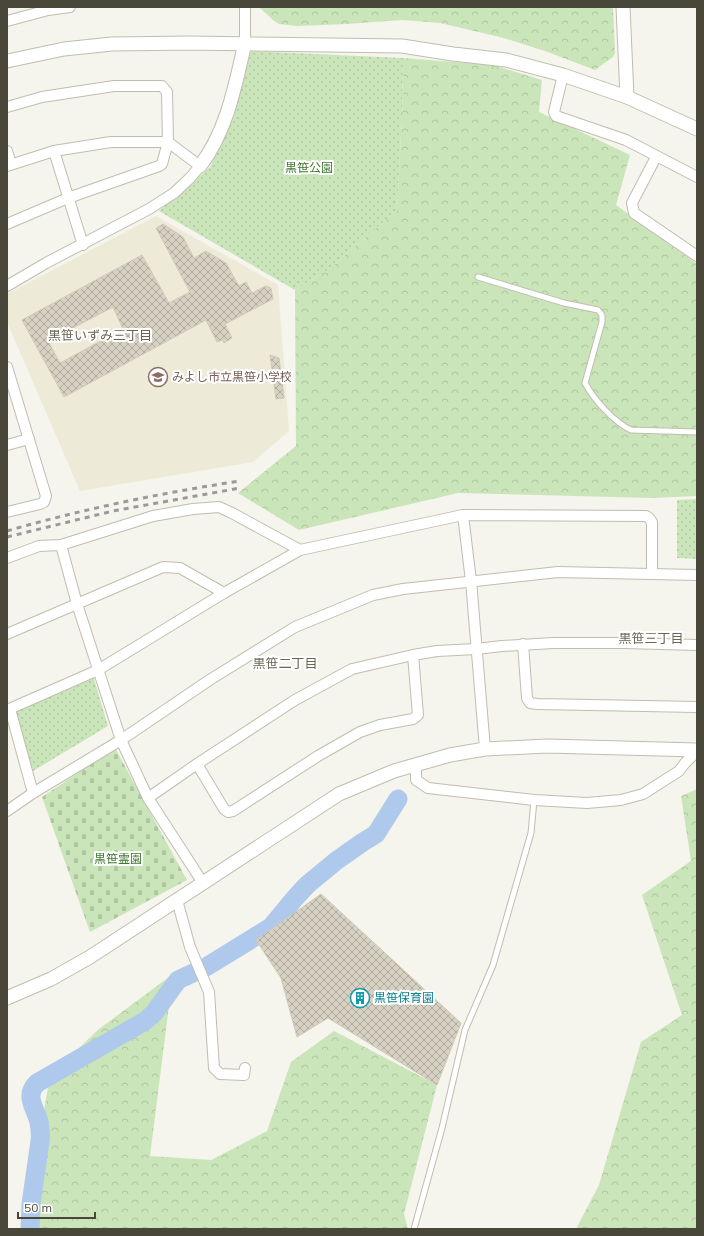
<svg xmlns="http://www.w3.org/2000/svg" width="704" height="1236" font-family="Mulish,'Noto Sans JP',sans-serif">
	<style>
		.education { fill: #edead8 }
		.forest { fill: url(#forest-crowns) }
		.cemetery { fill: url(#cemetery-stones) }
		.park { fill: url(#park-dots) }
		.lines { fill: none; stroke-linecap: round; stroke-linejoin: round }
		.river { stroke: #afc9ec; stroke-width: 19 }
		.building { fill: url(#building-cross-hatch); stroke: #d0cab6; fill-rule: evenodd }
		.service-casing { stroke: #c0bdb0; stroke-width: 7 }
		.minor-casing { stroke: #c0bdb0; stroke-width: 12 }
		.tertiary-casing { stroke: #c0bdb0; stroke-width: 15 }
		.service { stroke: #fff; stroke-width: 5 }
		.minor { stroke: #fff; stroke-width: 10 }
		.tertiary { stroke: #fff; stroke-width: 13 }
		.rail { stroke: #9a9a9a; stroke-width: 3; stroke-dasharray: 5 5; stroke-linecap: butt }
		.labels { text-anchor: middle; stroke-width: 4; stroke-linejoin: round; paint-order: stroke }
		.park-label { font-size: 12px; fill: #407831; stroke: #fff }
		.education-label { font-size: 12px; fill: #785e54; stroke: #fff; text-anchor: start }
		.culture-label { font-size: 12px; fill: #0d838f; stroke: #fff; text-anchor: start }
		.neighbourhood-label { font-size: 13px; fill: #6b6552; stroke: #fff }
	</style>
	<defs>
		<pattern id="forest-crowns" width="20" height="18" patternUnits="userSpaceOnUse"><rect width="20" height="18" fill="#cae5b9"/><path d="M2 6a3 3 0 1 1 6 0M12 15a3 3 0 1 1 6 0" fill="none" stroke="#afc6a0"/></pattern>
		<pattern id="cemetery-stones" width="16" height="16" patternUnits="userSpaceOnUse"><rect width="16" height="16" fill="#cae5b9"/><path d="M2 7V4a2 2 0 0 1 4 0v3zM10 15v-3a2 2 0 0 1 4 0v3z" fill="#afc6a0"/></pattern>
		<pattern id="park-dots" width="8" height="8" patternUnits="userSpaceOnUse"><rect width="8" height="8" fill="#cae5b9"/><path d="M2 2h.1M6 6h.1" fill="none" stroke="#afc6a0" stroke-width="1.8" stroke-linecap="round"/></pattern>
		<pattern id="building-cross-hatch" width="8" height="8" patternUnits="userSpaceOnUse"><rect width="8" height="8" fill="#d6d1c3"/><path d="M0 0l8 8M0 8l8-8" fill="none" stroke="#b0ab9f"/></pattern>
	</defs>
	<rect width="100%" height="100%" fill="#f5f4ed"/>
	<path class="education" d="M156 216 278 285 289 431 253 462 80 491 7 322V294Z"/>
	<g class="forest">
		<path d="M259 7H613L615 53 613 57 595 70 545 51 504 38 440 23 402 20 346 24 297 26 279 24 273 20Z"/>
		<path d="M403 58 493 65 542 80 539 112 630 155 616 205 697 264V496L653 498 458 493 299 530 238 493 296 446 295 290 328 270 397 210 402 116Z"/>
		<path d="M697 789V1229H576L599 1185 641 1042 682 1015 642 895 691 861 681 796Z"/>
		<path d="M173 974 150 1156 211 1160 267 1131 291 1062 334 1031 437 1085 404 1214 408 1229H30L38 1145 50 1076 99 1029Z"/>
	</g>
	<path class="cemetery" d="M115 748 187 880 90 932 42 797Z"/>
	<g class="park">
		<path d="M251 51 403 58 402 116 397 210 328 270 295 290 159 211 210 167 234 117Z"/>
		<path d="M697 499V559L677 558V500Z"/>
		<path d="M91 669 108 726 33 771 10 709Z"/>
	</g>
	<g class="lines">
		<path class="river" d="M30 1229 31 1204 40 1141C41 1134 40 1128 39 1122 35 1107 24 1096 37 1083L145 1021 154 1013 178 980 206 967 271 927 295 898 307 885 336 861 363 842 376 834 398 799"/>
	</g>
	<g class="building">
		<path d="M163 224 183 237 194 258 206 251 226 263 239 286 246 282 252 293 266 286 271 288 273 299 225 324 232 338 224 343 222 340 217 342 206 320 64 397 22 320 142 255 169 303 190 292 156 228ZM113 307 123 329 60 363 48 341Z"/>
		<path d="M270 355 279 358 284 398 276 399Z"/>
		<path d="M321 894 461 1023 437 1085 328 1018 297 1037 281 978 256 940Z"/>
	</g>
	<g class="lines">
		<g class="service-casing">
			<g id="service">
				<path d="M478 277 564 303 598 310 602 315V322L585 383C594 400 614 422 631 430L697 432"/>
				<path d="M414 1229 442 1128 465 1030 493 965 531 833 534 800"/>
			</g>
		</g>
		<g class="minor-casing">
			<g id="minor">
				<path d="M7 21 48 10 70 7"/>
				<path d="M245 43V7"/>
				<path d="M563 75 554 112 556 116 626 140 697 177"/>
				<path d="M7 107 42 97 114 86H162L167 92 168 142 162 164 159 166 68 198 7 224"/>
				<path d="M7 151 11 164"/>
				<path d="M54 151 83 245"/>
				<path d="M656 157 632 203 634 213 697 256"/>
				<path d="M7 166 54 151 111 142H168L200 166 190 178 174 193 149 209 46 263 7 286"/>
				<path d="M7 367 46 496 44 502 40 504 7 512"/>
				<path d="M7 445 29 439"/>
				<path d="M463 515 471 581 485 749"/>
				<path d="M61 545 77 604 121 740 148 798 203 883"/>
				<path d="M7 558 39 546 61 545 153 516 193 509 219 507 232 513 300 550"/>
				<path d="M7 634 163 567 180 568 224 593"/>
				<path d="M523 644 527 698 530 703 537 704 697 707"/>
				<path d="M10 709 33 793"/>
				<path d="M7 710 98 670 224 593 300 550 463 515 646 516 649 518 652 522V573"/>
				<path d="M197 764 224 809 228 812 233 811 318 756 360 732 380 725 413 719 418 715 413 655"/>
				<path d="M416 765V780L428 788 534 800 587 803 621 800 643 794 679 771 685 763 697 751"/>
				<path d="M148 798 197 764 295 700 352 669 413 655 437 651 476 649 502 646 553 643H625L697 645"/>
				<path d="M7 811 33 793 121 740 211 679 295 627 373 595 403 589 558 572 697 575"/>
				<path d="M177 900 190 947 209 992 214 1068 220 1074 244 1075 245 1068"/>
			</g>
		</g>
		<g class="tertiary-casing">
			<g id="tertiary">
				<path d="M623 7 627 97"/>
				<path d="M7 61 64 49 112 44 190 43 402 46 453 54 506 60 563 75 627 97 697 129"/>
				<path d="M200 166C227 131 235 86 245 43"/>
				<path d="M7 998 51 979 90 957 339 794 394 771 450 755 485 749 547 746 697 750"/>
			</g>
		</g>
		<use href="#service" class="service"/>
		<use href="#minor" class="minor"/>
		<use href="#tertiary" class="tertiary"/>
		<g class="rail">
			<path d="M7 531C83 509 161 493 240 481"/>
			<path d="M7 537 113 511 240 488"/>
		</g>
	</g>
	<defs>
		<g id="school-ring" transform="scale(1)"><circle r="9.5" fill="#fff" stroke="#8d6e63" stroke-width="1.5"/><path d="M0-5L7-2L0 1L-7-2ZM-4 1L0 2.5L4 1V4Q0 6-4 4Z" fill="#8d6e63"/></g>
		<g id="building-ring" transform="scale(1)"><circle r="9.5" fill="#fff" stroke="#0f9aa8" stroke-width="1.5"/><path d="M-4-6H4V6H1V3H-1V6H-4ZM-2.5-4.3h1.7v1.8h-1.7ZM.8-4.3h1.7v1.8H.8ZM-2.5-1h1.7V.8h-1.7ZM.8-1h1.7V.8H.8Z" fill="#0f9aa8"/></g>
	</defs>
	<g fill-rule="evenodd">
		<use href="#school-ring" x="158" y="377"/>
		<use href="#building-ring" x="360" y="998"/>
	</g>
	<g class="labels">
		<g class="park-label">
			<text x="309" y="172">黒笹公園</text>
			<text x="118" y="863">黒笹霊園</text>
		</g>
		<g class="education-label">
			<text x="172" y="381">みよし市立黒笹小学校</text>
		</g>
		<g class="culture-label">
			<text x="374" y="1002">黒笹保育園</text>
		</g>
		<g class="neighbourhood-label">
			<text x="100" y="340">黒笹いずみ三丁目</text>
			<text x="651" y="643">黒笹三丁目</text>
			<text x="285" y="668">黒笹二丁目</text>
		</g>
	</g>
	<rect width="704" height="1236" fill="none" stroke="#49463a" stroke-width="16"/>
	<path d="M18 1212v6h77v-6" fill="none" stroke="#49463a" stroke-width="2"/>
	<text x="24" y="1212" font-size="12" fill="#49463a" stroke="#ffffff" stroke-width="3" paint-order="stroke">50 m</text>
</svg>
